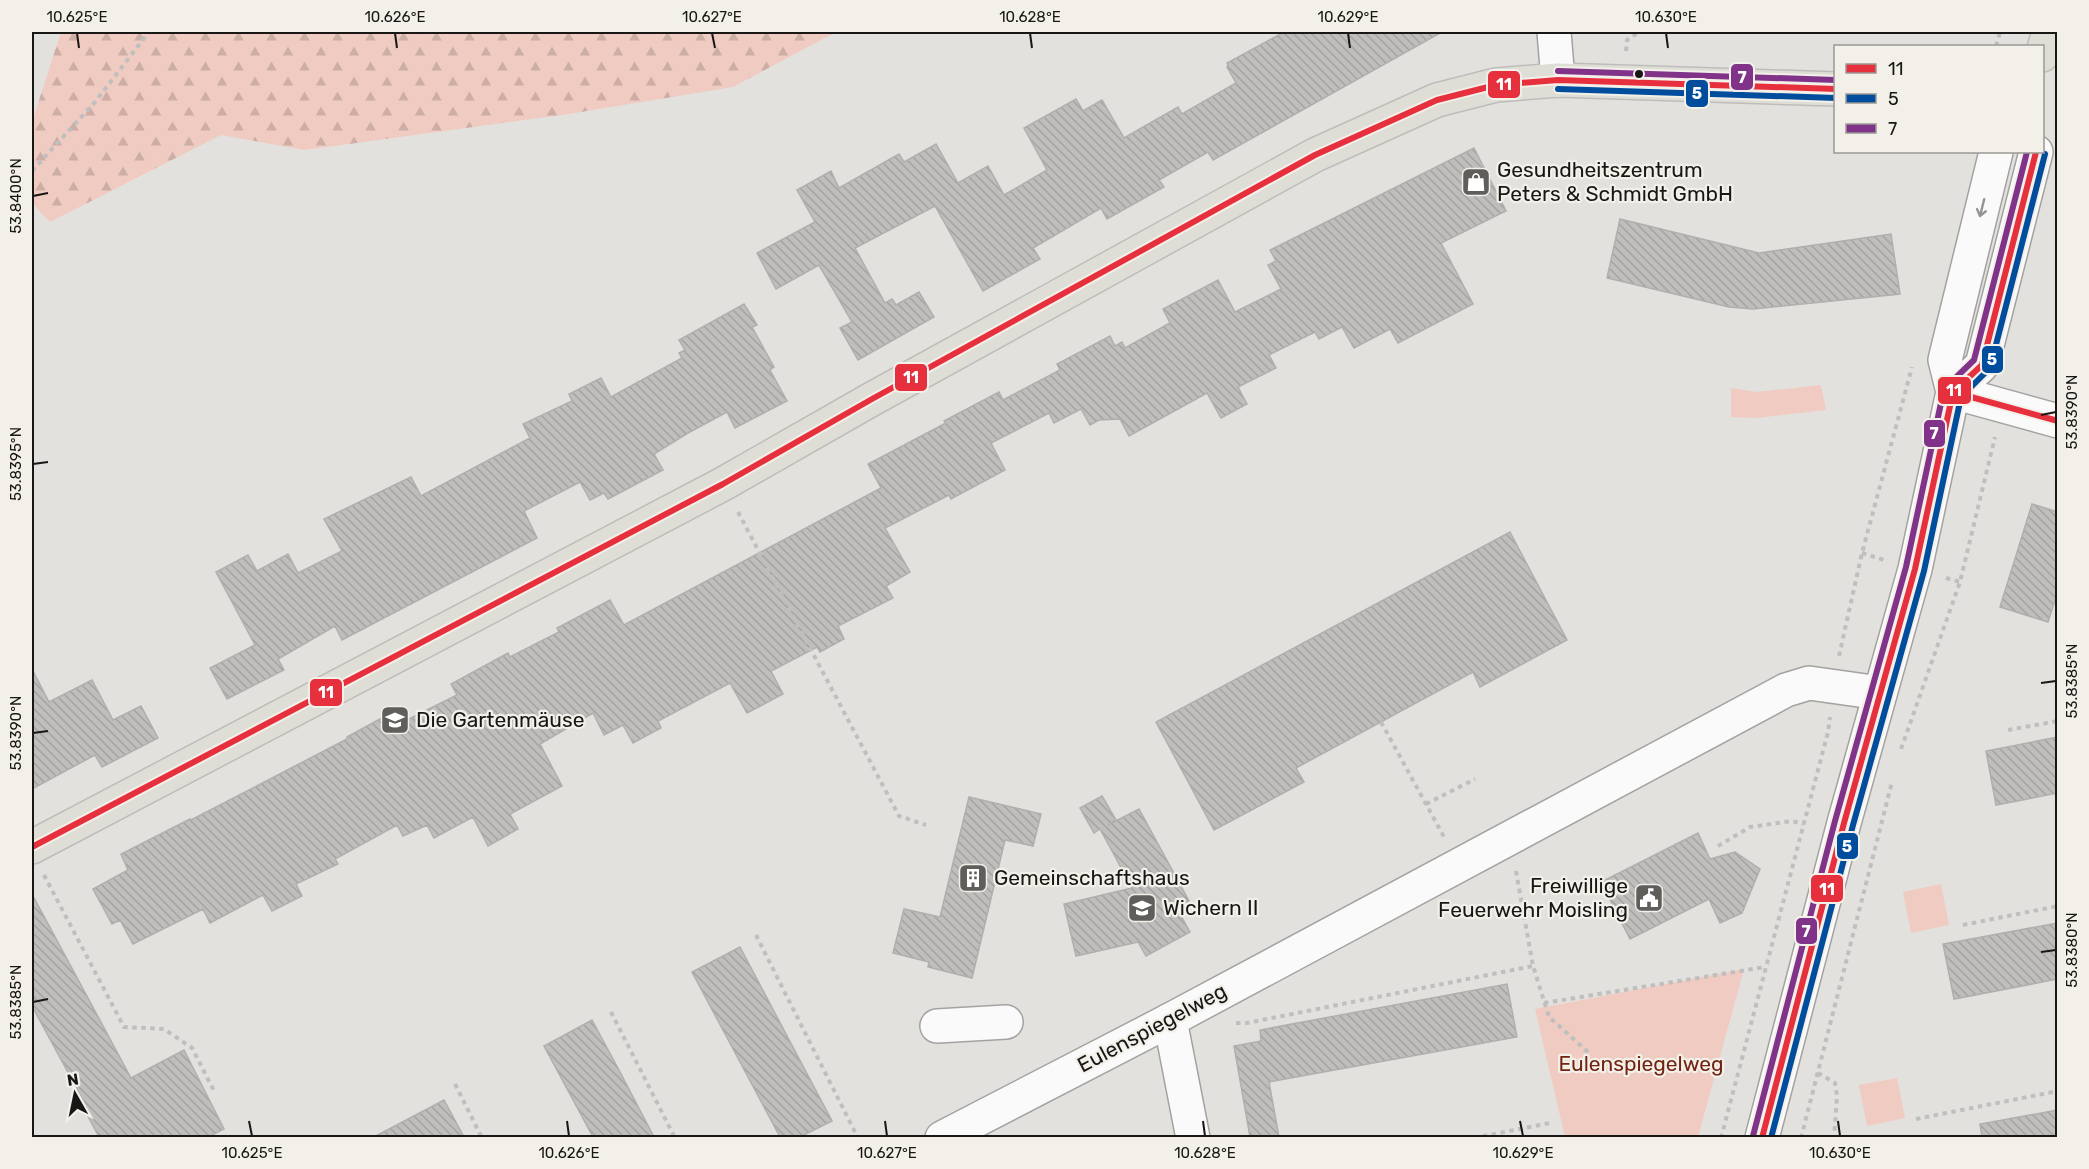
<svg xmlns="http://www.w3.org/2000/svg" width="2089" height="1169" font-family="Rubik,sans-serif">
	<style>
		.green { fill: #f0cbc1 }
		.forest { fill: url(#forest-firs) }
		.building { fill: url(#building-back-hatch); stroke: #b1afad; stroke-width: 1.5 }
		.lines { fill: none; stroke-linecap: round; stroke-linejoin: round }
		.minor-casing { stroke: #a4a2a0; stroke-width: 36 }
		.major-casing { stroke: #bebdbb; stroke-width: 36 }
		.path { stroke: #bfbfbf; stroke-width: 4; stroke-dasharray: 4.5 4.5; stroke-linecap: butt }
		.minor { stroke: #fbfafa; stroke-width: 33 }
		.major { stroke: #dfded6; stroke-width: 33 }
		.bus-1-casing { stroke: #f3f0e9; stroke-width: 10 }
		.bus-2-casing { stroke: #f3f0e9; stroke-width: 10 }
		.bus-3-casing { stroke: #f3f0e9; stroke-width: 10 }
		.bus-1 { stroke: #e7303d; stroke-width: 6 }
		.bus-2 { stroke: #004d9e; stroke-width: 6 }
		.bus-3 { stroke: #81338a; stroke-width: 6 }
		.oneway { stroke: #959493 }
		.ticks { fill: none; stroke: #181715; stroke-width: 2 }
		.bus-dot { fill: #181715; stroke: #f3f0e9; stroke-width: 2 }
		.labels { text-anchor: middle; stroke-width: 4.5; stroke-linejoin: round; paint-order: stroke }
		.poi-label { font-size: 21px; fill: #181715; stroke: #f3f0e9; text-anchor: start }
		.street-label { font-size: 21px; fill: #181715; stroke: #f3f0e9 }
		.park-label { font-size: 21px; fill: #722411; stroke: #f3f0e9 }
		.line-badge { stroke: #f3f0e9; stroke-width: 2 }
		.badge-label { font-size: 16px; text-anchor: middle; font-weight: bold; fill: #fff }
		.neatline { fill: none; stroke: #181715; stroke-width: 2 }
		.ticks-label { font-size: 15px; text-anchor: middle; fill: #181715 }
	</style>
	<defs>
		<pattern id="forest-firs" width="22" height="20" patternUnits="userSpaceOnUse" patternTransform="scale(1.5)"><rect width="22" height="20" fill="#f0cbc1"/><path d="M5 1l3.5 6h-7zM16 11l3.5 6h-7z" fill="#cdaea5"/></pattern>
		<pattern id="building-back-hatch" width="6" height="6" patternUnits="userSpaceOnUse" patternTransform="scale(1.5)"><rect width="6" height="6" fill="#c0bebc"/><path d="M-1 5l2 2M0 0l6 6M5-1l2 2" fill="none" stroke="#a4a3a1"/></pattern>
	</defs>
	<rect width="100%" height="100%" fill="#e3e1de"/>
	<g class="green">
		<path d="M1821 385 1826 410 1757 418 1731 417V388L1757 392Z"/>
		<path d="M1941 884 1949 925 1911 933 1903 892Z"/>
		<path d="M1744 969 1698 1137H1565L1535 1009Z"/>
		<path d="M1897 1078 1905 1118 1867 1126 1859 1085Z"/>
	</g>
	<path class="forest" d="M61 32H836L733 87 569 114 305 150 221 135 50 222 32 203V122Z"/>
	<g class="building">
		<path d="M1284 32H1442L1213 160 1208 152 1159 180 1164 187 1107 219 1101 208 1033 248 1040 259 983 291 935 206 855 248 885 303 892 299 896 305 919 292 934 317 858 360 840 328 852 322 819 265 776 289 757 253 815 222 797 190 831 171 839 188 899 154 904 162 936 144 958 183 988 166 1004 195 1047 170 1024 128 1076 99 1083 111 1102 100 1124 138 1178 107 1182 114 1236 83 1227 67 1228 65 1227 63Z"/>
		<path d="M1474 148 1506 211 1441 243 1473 304 1398 343 1390 329 1354 348 1342 327 1319 339 1315 332 1269 355 1276 368 1238 387 1247 404 1221 418 1207 393 1129 436 1120 419 1099 420 1090 425 1081 409 1054 423 1049 413 991 443 1005 470 951 499 949 495 885 528 910 572 886 586 893 598 838 626 844 639 820 652 817 647 771 671 783 694 747 713 730 683 658 721 661 728 633 743 623 725 604 735 593 713 540 744 562 786 510 814 518 829 488 846 473 817 434 838 427 825 403 836 397 825 335 859 338 864 296 884 302 896 272 911 263 895 210 923 203 909 133 944 120 920 112 924 93 889 128 870 121 854 190 819 191 820 347 739V737L400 708 407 720 457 695 451 684 508 653 510 657 559 632 557 628 610 600 624 625 881 488 868 464 946 423 944 421 999 392 1003 400 1060 370 1057 364 1110 336 1115 346 1122 342 1125 348 1170 323 1163 309 1218 280 1235 312 1281 289 1268 265 1276 261 1270 250Z"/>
		<path d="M1620 219 1759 253 1891 234 1900 294 1753 309 1729 307 1607 278Z"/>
		<path d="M744 304 757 325 752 327 774 367 770 370 787 401 735 428 727 412 688 433 654 454 663 470 608 499 604 493 590 500 580 482 524 511 537 538 342 640 335 626 278 659 284 670 227 699 210 668 255 645 216 572 248 555 257 571 288 554 298 573 342 551 324 519 411 477 421 496 530 438 523 424 572 401 569 394 601 378 611 397 682 358 679 353 685 350 679 340Z"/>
		<path d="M2032 504 2058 512V591L2048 622 2000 607Z"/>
		<path d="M1510 532 1567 640 1480 687 1473 672 1296 768 1304 782 1214 830 1156 722Z"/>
		<path d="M32 669 49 702 92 680 113 720 141 706 158 738 102 767 95 755 32 789Z"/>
		<path d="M2058 737V793L1996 805 1986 751Z"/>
		<path d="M1102 796 1116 820 1108 825 1139 809 1189 901 1176 907 1190 932 1146 956 1138 942 1076 956 1064 904 1132 888 1100 829 1094 833 1080 808Z"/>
		<path d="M969 797 1041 814 1033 846 1005 840 972 978 928 967 929 962 893 953 904 909 940 917Z"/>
		<path d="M1698 833 1710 859 1735 852 1760 869 1742 913 1720 923 1709 899 1630 939 1601 882Z"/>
		<path d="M32 894 131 1078 184 1050 224 1129 208 1137H99L81 1103 84 1102 32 1006Z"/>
		<path d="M2058 923V979L1954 999 1943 944Z"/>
		<path d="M740 947 832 1121 800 1137H780L692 972Z"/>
		<path d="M1507 984 1517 1037 1269 1082 1279 1137H1250L1234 1046 1261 1041 1260 1030Z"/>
		<path d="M592 1020 619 1070 654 1137H593L544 1046Z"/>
		<path d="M444 1100 464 1137H374Z"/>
		<path d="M2058 1110V1137H1982L1980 1124Z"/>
	</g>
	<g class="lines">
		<g class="minor-casing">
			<g id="minor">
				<path d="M1554 32 1558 80"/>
				<path d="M1953 392 1982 365 2036 152"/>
				<path d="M1953 392 2058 421"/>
				<path d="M1170 1020 1193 1138"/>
				<path d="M937 1026 1006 1022"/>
				<path d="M942 1138 1170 1020 1786 690 1809 683 1880 693"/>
				<path d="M1762 1138 1844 823 1915 569 1953 392 1945 360 1996 152"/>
			</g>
		</g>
		<g class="major-casing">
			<g id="major">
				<path d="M2042 55 2049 32"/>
				<path d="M32 847 723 484 872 399 1315 155 1437 100 1496 85 1558 80 1836 89"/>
			</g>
		</g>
		<g class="path">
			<path d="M1996 46 2000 32"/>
			<path d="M1626 51 1627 40 1639 32"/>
			<path d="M32 171 95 102 149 32"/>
			<path d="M738 512 899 816 926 825"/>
			<path d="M1862 553 1884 560"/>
			<path d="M1946 578 1960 582"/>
			<path d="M1839 656 1862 553 1912 367"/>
			<path d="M1381 722 1444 837"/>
			<path d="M2008 730 2058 721"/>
			<path d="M1901 749 1960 582 1995 437"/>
			<path d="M1426 804 1475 779"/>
			<path d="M1718 846 1750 827 1792 821 1803 824"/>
			<path d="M1516 871 1533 966 1549 1017 1589 1053"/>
			<path d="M44 875 124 1027 164 1029 192 1048 214 1091"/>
			<path d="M1963 925 2058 906"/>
			<path d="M756 935 858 1138"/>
			<path d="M1544 1003 1765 967"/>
			<path d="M611 1012 675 1138"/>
			<path d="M1236 1023H1247L1533 966"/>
			<path d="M1818 1073 1835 1083 1837 1096 1834 1138"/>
			<path d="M455 1084 482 1138"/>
			<path d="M1916 1119 2058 1091"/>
			<path d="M1474 1138 1550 1123"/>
			<path d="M1721 1138 1828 732 1830 717"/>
			<path d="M1801 1138 1892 782"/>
		</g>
		<use href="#minor" class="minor"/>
		<use href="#major" class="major"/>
		<g class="bus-1-casing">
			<g id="bus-1">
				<path d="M1953 392 2058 421"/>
				<path d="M32 847 723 484 872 399 1315 155 1437 100 1496 85 1558 80 1836 89"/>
				<path d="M1762 1138 1844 823 1915 569 1953 392 1982 365 2036 152"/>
			</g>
		</g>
		<g class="bus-2-casing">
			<g id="bus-2">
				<path d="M1558 89 1836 98"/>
				<path d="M1771 1138 1853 825 1924 571 1961 397 1990 368 2045 154"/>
			</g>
		</g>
		<g class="bus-3-casing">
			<g id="bus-3">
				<path d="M1558 71 1836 80"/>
				<path d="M1753 1136 1835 821 1906 567 1944 389 1974 360 2027 152"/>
			</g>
		</g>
		<use href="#bus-1" class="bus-1"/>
		<use href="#bus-2" class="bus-2"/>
		<use href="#bus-3" class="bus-3"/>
	</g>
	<defs><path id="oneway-shaft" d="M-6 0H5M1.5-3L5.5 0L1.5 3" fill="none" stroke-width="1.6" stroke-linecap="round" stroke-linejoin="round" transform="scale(1.5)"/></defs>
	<use class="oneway" href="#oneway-shaft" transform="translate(1982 208) rotate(104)"/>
	<path class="ticks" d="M77 33 79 48M395 33 397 48M712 33 715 48M1030 33 1032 48M1348 33 1350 48M1666 33 1668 48M33 196 48 193M2041 415 2056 412M33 464 48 462M2041 683 2056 681M33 733 48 731M2041 952 2056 950M33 1002 48 999M249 1121 252 1136M567 1121 569 1136M885 1121 887 1136M1203 1121 1205 1136M1520 1121 1523 1136M1838 1121 1840 1136"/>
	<defs>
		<g id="shop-square" transform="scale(1.5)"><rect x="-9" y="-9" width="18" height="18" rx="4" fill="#5f5e5b" stroke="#f3f0e9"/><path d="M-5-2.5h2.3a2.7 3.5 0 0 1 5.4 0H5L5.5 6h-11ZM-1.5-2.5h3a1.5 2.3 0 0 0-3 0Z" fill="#fff"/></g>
		<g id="school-square" transform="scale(1.5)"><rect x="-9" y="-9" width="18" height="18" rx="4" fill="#5f5e5b" stroke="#f3f0e9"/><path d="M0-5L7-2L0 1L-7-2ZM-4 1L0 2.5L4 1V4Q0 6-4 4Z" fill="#fff"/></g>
		<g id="building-square" transform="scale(1.5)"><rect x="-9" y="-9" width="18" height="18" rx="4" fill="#5f5e5b" stroke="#f3f0e9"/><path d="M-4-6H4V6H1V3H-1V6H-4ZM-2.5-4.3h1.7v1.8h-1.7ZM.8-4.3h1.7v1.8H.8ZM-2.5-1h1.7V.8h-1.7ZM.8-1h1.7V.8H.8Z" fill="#fff"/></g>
		<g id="civic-square" transform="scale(1.5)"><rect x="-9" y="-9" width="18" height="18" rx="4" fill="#5f5e5b" stroke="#f3f0e9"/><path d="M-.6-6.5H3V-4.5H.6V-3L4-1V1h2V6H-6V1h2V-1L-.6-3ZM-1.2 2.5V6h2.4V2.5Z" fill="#fff"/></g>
	</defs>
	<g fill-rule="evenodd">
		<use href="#shop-square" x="1476" y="182"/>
		<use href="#school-square" x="395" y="720"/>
		<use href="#building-square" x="973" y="878"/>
		<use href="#civic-square" x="1649" y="898"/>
		<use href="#school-square" x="1142" y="908"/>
	</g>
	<circle class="bus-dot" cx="1639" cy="74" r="5"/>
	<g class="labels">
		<g class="poi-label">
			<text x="1497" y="177">Gesundheitszentrum<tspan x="1497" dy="24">Peters &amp; Schmidt GmbH</tspan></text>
			<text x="416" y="727">Die Gartenmäuse</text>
			<text x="994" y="885">Gemeinschaftshaus</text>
			<text x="1628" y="893" text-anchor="end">Freiwillige<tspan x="1628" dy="24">Feuerwehr Moisling</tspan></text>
			<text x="1163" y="915">Wichern II</text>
		</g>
		<g class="street-label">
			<text transform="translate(1152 1028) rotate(-28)" y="7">Eulenspiegelweg</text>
		</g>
		<g class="park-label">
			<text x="1641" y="1071">Eulenspiegelweg</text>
		</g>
	</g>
	<g class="line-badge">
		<rect x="1730" y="63" width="24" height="28" rx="6" fill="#81338a"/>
		<rect x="1487" y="70" width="34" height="29" rx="6" fill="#e7303d"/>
		<rect x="1685" y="79" width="24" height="29" rx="6" fill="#004d9e"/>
		<rect x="1981" y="345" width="23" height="29" rx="6" fill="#004d9e"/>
		<rect x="894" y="363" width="34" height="29" rx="6" fill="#e7303d"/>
		<rect x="1937" y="376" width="35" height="29" rx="6" fill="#e7303d"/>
		<rect x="1923" y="419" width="23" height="29" rx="6" fill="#81338a"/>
		<rect x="309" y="678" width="34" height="29" rx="6" fill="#e7303d"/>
		<rect x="1836" y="832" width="23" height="28" rx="6" fill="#004d9e"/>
		<rect x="1810" y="874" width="34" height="29" rx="6" fill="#e7303d"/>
		<rect x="1795" y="917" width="23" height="28" rx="6" fill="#81338a"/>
	</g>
	<g class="badge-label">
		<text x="1742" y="83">7</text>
		<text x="1504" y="90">11</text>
		<text x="1697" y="99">5</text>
		<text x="1992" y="365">5</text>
		<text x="911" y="383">11</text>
		<text x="1954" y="396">11</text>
		<text x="1934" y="439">7</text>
		<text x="326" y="698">11</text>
		<text x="1847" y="852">5</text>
		<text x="1827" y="895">11</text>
		<text x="1806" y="937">7</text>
	</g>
	<rect width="2089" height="1169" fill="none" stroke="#f3f0e9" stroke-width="66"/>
	<rect x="1834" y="45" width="210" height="108" fill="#f3f0e9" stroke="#9b9994" stroke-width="1.5"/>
	<rect x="1846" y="64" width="30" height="9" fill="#e7303d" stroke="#9b9994" stroke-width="1.5"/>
	<text x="1888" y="75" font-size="18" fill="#181715">11</text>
	<rect x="1846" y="94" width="30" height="9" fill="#004d9e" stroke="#9b9994" stroke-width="1.5"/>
	<text x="1888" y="105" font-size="18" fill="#181715">5</text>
	<rect x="1846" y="124" width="30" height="9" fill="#81338a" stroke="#9b9994" stroke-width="1.5"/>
	<text x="1888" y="135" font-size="18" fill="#181715">7</text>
	<g transform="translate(75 1094) rotate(351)" stroke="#f3f0e9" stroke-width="4.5" paint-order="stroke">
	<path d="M0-4.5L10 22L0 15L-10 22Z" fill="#181715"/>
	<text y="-9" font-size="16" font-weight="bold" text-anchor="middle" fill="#181715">N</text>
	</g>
	<rect x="33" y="33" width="2023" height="1103" class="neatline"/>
	<g class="ticks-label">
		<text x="77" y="22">10.625°E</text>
		<text x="395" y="22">10.626°E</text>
		<text x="712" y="22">10.627°E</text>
		<text x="1030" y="22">10.628°E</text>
		<text x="1348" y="22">10.629°E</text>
		<text x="1666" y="22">10.630°E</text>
		<text transform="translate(16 196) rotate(-90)" y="5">53.8400°N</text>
		<text transform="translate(2072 412) rotate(-90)" y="5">53.8390°N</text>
		<text transform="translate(16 464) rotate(-90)" y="5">53.8395°N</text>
		<text transform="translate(2072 681) rotate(-90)" y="5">53.8385°N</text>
		<text transform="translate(16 733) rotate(-90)" y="5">53.8390°N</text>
		<text transform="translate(2072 950) rotate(-90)" y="5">53.8380°N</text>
		<text transform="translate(16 1002) rotate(-90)" y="5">53.8385°N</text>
		<text x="252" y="1158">10.625°E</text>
		<text x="569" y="1158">10.626°E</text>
		<text x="887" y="1158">10.627°E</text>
		<text x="1205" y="1158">10.628°E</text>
		<text x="1523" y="1158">10.629°E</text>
		<text x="1840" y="1158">10.630°E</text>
	</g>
</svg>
